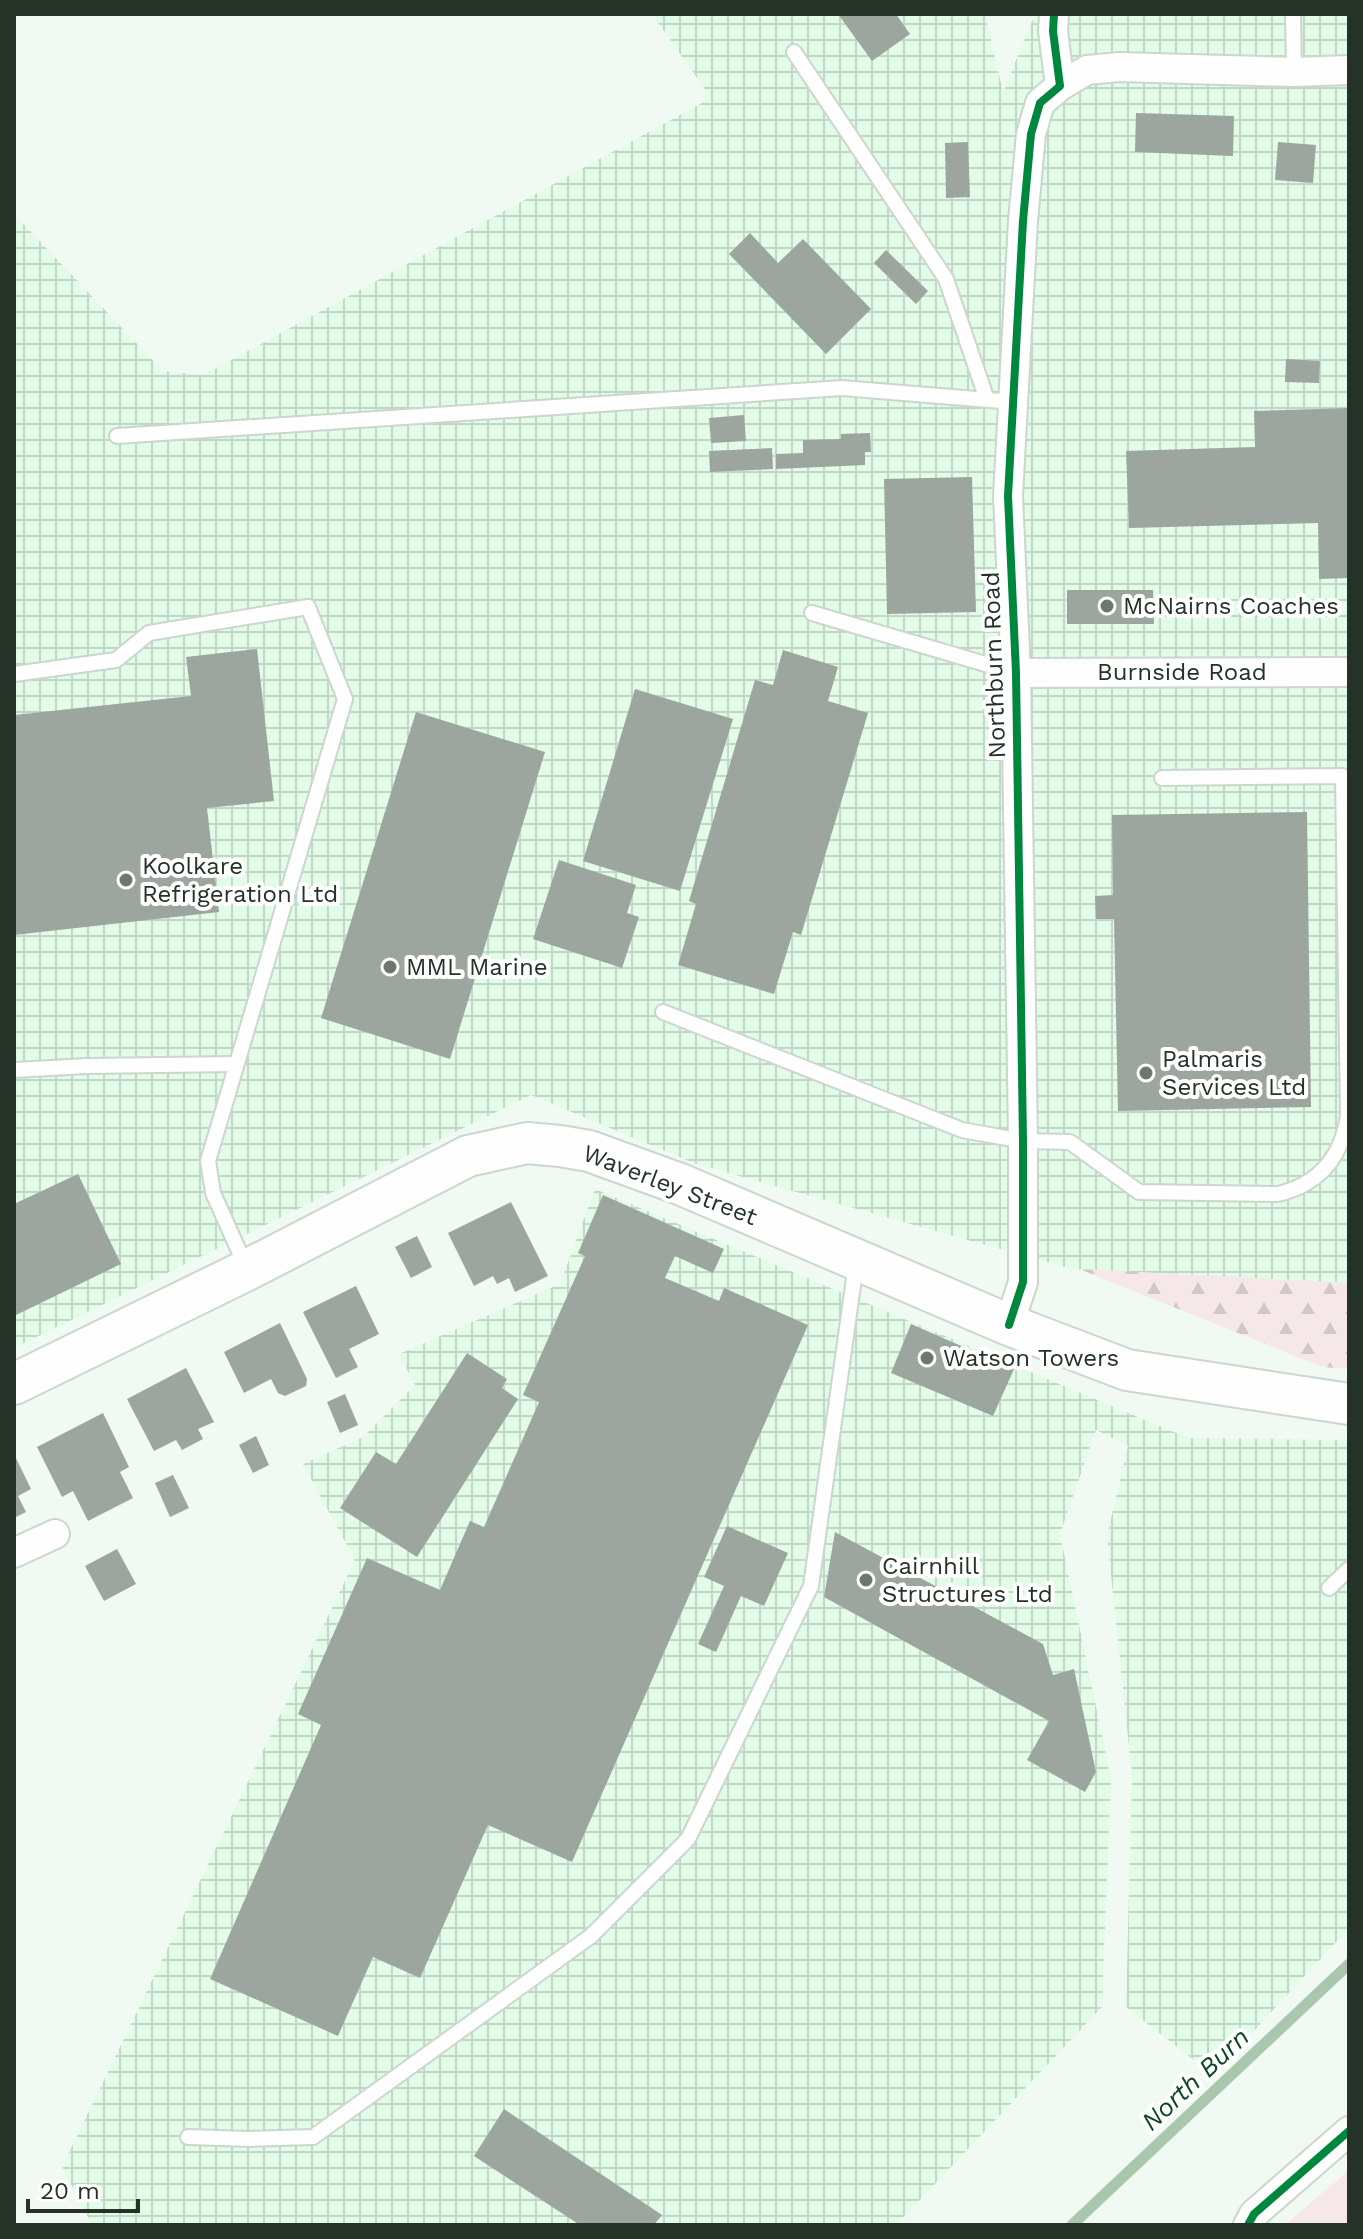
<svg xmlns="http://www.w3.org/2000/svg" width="1363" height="2239" font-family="'Work Sans',sans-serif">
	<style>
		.industrial { fill: url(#industrial-grid) }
		.forest { fill: url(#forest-firs) }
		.park { fill: #f6e7ea }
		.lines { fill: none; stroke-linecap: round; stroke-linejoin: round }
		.stream { stroke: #a9c6af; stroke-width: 11 }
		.building { fill: #9ca69e }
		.service-casing { stroke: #cbd6cd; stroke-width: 18 }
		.minor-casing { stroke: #cbd6cd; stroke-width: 32 }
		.secondary-casing { stroke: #cbd6cd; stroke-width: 44 }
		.service { stroke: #fdfefd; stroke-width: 14 }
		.minor { stroke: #fdfefd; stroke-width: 28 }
		.secondary { stroke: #fdfefd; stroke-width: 40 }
		.cycleway-casing { stroke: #fff; stroke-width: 13 }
		.cycleway { stroke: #00873e; stroke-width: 8 }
		.poi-dot { fill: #6c786f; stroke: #fff; stroke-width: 3 }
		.labels { text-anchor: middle; stroke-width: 8; stroke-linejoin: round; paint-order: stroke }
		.poi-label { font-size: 24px; fill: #253228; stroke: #fff; text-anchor: start }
		.street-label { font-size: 24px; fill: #253228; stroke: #fff }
		.water-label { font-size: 26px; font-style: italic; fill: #0d4722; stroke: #fff }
	</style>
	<defs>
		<pattern id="industrial-grid" width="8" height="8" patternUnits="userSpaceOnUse" patternTransform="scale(2)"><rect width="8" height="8" fill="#e2fce7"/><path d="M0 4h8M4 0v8" fill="none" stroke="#c2d8c6"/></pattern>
		<pattern id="forest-firs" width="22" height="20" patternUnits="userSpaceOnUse" patternTransform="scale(2)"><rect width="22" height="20" fill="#f6e7ea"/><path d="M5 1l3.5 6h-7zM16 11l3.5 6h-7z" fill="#d3c7c9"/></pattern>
	</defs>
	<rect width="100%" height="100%" fill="#f0faf2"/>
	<g class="industrial">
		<path d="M652 14H985L1003 92 1035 14H1349V1283L1072 1269 696 1164 531 1095 14 1348V214L163 371 204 375 711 98Z"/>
		<path d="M595 1189 1188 1438 1349 1440V1928L1240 2046 1195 2061 1126 2007 1132 1775 1107 1536 1128 1446 1096 1430 1060 1534 1111 1779 1102 2007 896 2225H92L62 2167 355 1560 303 1464 363 1437 415 1385 399 1354 560 1284Z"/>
	</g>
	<path class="forest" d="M1079 1269 1349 1283V1369L1322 1367Z"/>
	<path class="park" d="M1349 2170V2225H1285Z"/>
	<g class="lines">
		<path class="stream" d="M1072 2225 1349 1964"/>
	</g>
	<g class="building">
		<path d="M838 14H896L910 34 872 61Z"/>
		<path d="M1136 113 1234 116 1233 156 1135 152Z"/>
		<path d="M968 142 970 197 946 198 945 143Z"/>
		<path d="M1278 142 1316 145 1313 183 1275 180Z"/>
		<path d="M750 233 778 263 803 239 871 309 826 354 729 254Z"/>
		<path d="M886 250 928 291 916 304 874 263Z"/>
		<path d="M1286 359 1320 361 1319 383 1285 382Z"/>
		<path d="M1349 408V578L1319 579 1318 523 1129 528 1126 451 1255 447 1254 411Z"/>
		<path d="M744 415 746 441 711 443 709 418Z"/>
		<path d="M870 433 871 452H865V465L776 469V454L803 453V440L841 439V434Z"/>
		<path d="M772 448 773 469 710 472 709 451Z"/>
		<path d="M972 477 976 612 887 614 884 479Z"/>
		<path d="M1067 590H1153L1154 624H1067Z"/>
		<path d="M257 649 274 801 207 808 219 912 14 935V715L191 696 186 657Z"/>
		<path d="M783 650 838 667 828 701 868 713 801 935 793 932 774 994 678 965 696 904 689 901 755 680 773 685Z"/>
		<path d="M635 689 733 719 680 891 583 861Z"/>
		<path d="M416 712 545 752 450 1059 321 1018Z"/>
		<path d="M1307 812 1311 1107 1118 1111 1114 919H1096L1095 896 1113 895 1112 815Z"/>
		<path d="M559 860 636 885 627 913 639 917 622 968 533 939Z"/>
		<path d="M78 1174 121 1264 14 1316V1204Z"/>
		<path d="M603 1195 724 1249 713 1273 675 1256 665 1278 719 1301 724 1288 808 1325 572 1862 488 1825 420 1978 373 1957 338 2036 210 1979 321 1725 298 1714 367 1558 440 1590 470 1521 484 1527 539 1402 523 1395 585 1256 578 1253Z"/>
		<path d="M511 1202 548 1276 515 1292 509 1278 497 1284 493 1276 474 1286 448 1233Z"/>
		<path d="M417 1236 432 1267 411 1278 395 1247Z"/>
		<path d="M356 1286 379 1334 349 1349 358 1367 336 1378 303 1312Z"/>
		<path d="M280 1323 307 1379 306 1386 285 1396 278 1393 271 1379 244 1393 224 1352Z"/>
		<path d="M911 1324 1014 1369 993 1416 891 1373Z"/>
		<path d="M467 1353 507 1379 502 1388 518 1399 417 1557 340 1508 376 1452 396 1464Z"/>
		<path d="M186 1368 214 1422 198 1429 203 1439 182 1450 176 1440 154 1451 127 1399Z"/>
		<path d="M345 1394 358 1425 340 1433 327 1402Z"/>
		<path d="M103 1413 129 1467 120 1472 133 1498 88 1521 73 1491 62 1497 37 1447Z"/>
		<path d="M256 1436 269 1465 253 1473 239 1445Z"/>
		<path d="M14 1454 31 1489 18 1496 26 1512 14 1518Z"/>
		<path d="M173 1475 189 1508 170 1517 155 1483Z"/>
		<path d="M727 1526 788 1553 764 1606 741 1596 716 1652 698 1644 724 1586 704 1577Z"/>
		<path d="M835 1532 1043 1644 1053 1675 1074 1669 1096 1772 1085 1792 1027 1760 1049 1721 824 1597Z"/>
		<path d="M117 1549 136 1584 104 1601 85 1566Z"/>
		<path d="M504 2109 662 2215 654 2225H580L474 2156Z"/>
	</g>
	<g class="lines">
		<g class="service-casing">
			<g id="service">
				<path d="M1293 14 1294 72"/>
				<path d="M794 52 946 279 987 400"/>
				<path d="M117 436 842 388 1013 402"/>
				<path d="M812 613 1016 673"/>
				<path d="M14 674 116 660 149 633 308 607 345 699 208 1161 213 1193 247 1269"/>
				<path d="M663 1012 962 1130 1023 1141 1070 1142 1139 1192 1278 1194C1320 1184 1342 1156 1348 1115L1343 776 1162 778"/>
				<path d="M14 1070 87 1066 236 1064"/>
				<path d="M1329 1588 1349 1569"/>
				<path d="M188 2137 249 2139 313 2137 591 1936 688 1839 811 1586 856 1264"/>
			</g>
		</g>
		<g class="minor-casing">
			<g id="minor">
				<path d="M1060 86 1087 70 1119 67 1294 72 1349 70"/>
				<path d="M1016 673 1349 672"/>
				<path d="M1009 1325 1023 1282V1141L1016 673 1008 496 1023 221 1031 134 1040 103 1060 86 1053 31 1054 14"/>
				<path d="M14 1553 55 1534"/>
				<path d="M1248 2225 1254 2214 1349 2131"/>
			</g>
		</g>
		<g class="secondary-casing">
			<path id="secondary" d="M14 1384 247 1270 468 1156 527 1143 560 1146 589 1151 680 1184 1009 1325 1127 1370 1349 1404"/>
		</g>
		<use href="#service" class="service"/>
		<use href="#minor" class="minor"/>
		<use href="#secondary" class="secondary"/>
		<g class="cycleway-casing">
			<g id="cycleway">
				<path d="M1009 1325 1023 1282V1141L1016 673 1008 496 1023 221 1031 134 1040 103 1060 86 1053 31 1054 14"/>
				<path d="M1248 2225 1254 2214 1349 2131"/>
			</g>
		</g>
		<use href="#cycleway" class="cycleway"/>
	</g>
	<g class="poi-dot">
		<circle cx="1107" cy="606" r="8"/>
		<circle cx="126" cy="880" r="8"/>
		<circle cx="390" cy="967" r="8"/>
		<circle cx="1146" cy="1073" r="8"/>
		<circle cx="927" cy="1358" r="8"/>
		<circle cx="866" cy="1580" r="8"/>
	</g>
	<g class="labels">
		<g class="poi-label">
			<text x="1123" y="614">McNairns Coaches</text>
			<text x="142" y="874">Koolkare<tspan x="142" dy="28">Refrigeration Ltd</tspan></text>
			<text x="406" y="975">MML Marine</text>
			<text x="1162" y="1067">Palmaris<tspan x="1162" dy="28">Services Ltd</tspan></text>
			<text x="943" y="1366">Watson Towers</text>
			<text x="882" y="1574">Cairnhill<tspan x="882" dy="28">Structures Ltd</tspan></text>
		</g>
		<g class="street-label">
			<text transform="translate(994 665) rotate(-92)" y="8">Northburn Road</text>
			<text x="1182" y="680">Burnside Road</text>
			<text transform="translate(670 1185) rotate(21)" y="8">Waverley Street</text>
		</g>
		<g class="water-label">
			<text transform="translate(1195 2079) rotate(-43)" y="9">North Burn</text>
		</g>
	</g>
	<rect width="1363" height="2239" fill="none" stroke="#253228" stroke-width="32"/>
	<path d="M28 2199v12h110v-12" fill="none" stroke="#253228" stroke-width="4"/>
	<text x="40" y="2199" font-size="24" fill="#253228" stroke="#ffffff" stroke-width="6" paint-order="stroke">20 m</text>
</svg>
